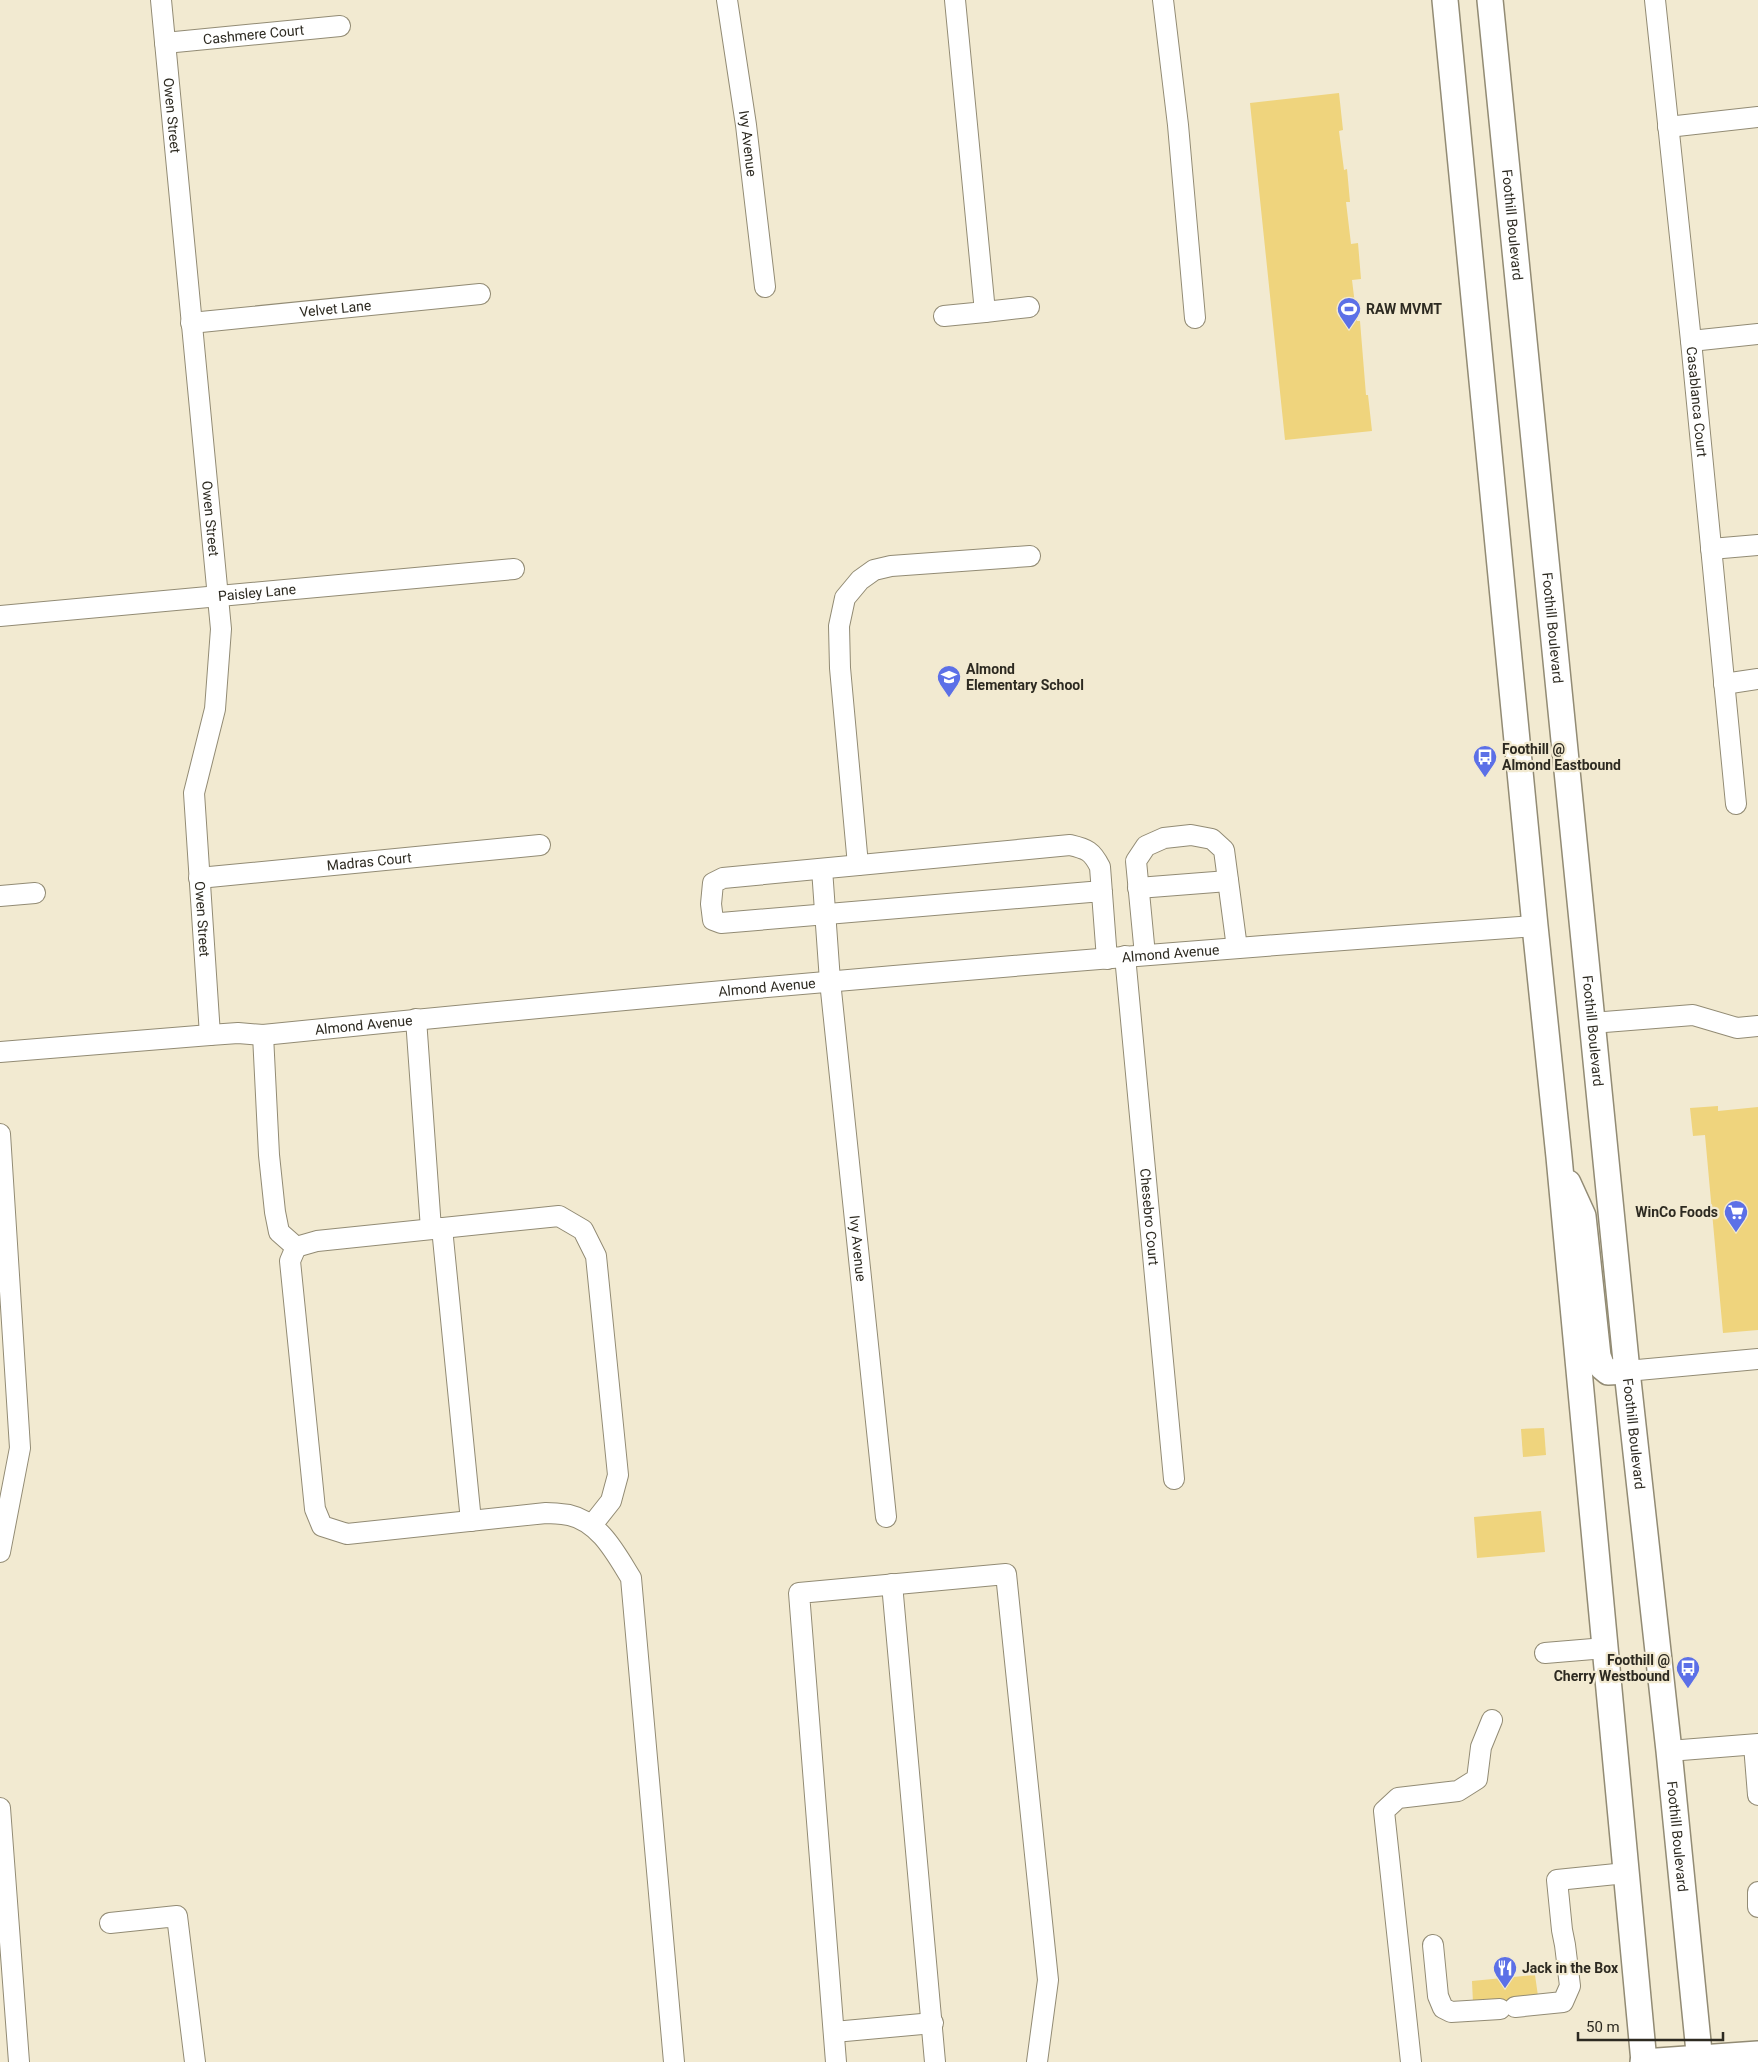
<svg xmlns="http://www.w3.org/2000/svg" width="1758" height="2062" font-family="Roboto,sans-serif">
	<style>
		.building { fill: #efd47d }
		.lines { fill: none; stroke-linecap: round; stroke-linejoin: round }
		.minor-casing { stroke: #928b74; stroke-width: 22 }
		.major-casing { stroke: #928b74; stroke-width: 28 }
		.minor { stroke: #fff; stroke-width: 20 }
		.major { stroke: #fff; stroke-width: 25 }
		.labels { text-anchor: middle; stroke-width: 4.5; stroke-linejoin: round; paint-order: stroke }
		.street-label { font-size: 14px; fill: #2d2a21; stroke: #f2ead1 }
		.poi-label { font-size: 14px; font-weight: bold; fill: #2d2a21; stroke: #f2ead1; text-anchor: start }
	</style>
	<rect width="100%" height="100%" fill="#f2ead1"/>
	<g class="building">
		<path d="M1339 93 1343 130 1339 131 1344 170 1347 169 1350 202H1346L1351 244 1358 243 1361 279 1352 280 1357 321H1360L1366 395H1368L1372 431 1285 440 1250 103Z"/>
		<path d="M1718 1106V1111L1758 1107V1330L1723 1333 1705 1135 1693 1136 1690 1108Z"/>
		<path d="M1544 1428 1546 1455 1523 1457 1521 1429Z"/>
		<path d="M1541 1511 1545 1552 1477 1558 1474 1517Z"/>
		<path d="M1535 1975 1538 1996 1516 2015 1501 2016 1473 2003 1472 1981Z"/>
	</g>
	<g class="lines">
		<g class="minor-casing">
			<g id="minor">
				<path id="s1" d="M161 0 221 629 215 709 194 793 210 1035"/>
				<path id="s2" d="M727 0 746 125 765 287"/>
				<path d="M1163 0 1178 125 1195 318"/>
				<path id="s3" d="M1655 0 1691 341 1736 804"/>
				<path id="s4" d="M165 43 340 26"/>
				<path d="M1668 127 1758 117"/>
				<path d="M985 312 1029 307"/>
				<path d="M944 316 985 312 955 0"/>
				<path id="s5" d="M191 323 480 294"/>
				<path d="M1691 341 1758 334"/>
				<path d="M1711 549 1758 545"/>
				<path id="s6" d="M0 616 514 569"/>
				<path d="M1724 684 1758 679"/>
				<path d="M858 865 840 668 839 626 845 598 860 580 874 570 891 566 1030 556"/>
				<path id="s7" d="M822 869 830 981 886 1517"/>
				<path id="s8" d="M199 878 540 845"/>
				<path d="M1138 888 1228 881"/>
				<path d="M1102 891 721 923 713 920 711 904 713 883 723 878 1070 845C1087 849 1092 851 1100 867L1107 959"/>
				<path d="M0 896 35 893"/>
				<path d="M1145 955 1136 861 1146 846 1164 838 1191 835 1212 839 1224 850 1237 948"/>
				<path id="s9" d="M1125 956 1174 1479"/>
				<path d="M416 1019 431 1229"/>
				<path d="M1592 1023 1693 1015 1737 1028 1758 1026"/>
				<path d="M263 1035 269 1155 275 1212 279 1232 296 1247"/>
				<path id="s10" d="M0 1052 210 1035 238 1033 263 1035C687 992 1111 956 1535 926"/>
				<path d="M0 1134 20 1448 0 1552"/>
				<path d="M442 1228 471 1521"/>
				<path d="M296 1247 290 1261 315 1509 322 1526 347 1534 546 1513C554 1513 562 1514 569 1515 600 1522 616 1554 631 1578L674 2062"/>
				<path d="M296 1247 317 1241 559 1216 583 1230 596 1256 618 1475 611 1501 592 1525"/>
				<path d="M1627 1371 1758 1359"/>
				<path d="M892 1584 935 2062"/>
				<path d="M1545 1653 1605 1648"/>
				<path d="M1754 1745 1758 1795"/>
				<path d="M1669 1751 1758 1744"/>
				<path d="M0 1808 19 2062"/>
				<path d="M1758 1892V1907"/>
				<path d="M110 1923 177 1916 195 2062"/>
				<path d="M1433 1945 1438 1996 1443 2008 1451 2012 1500 2009"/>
				<path d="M1515 2007 1563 2002 1570 1986 1565 1945 1562 1930 1557 1880 1626 1873"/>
				<path d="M834 2032 933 2023"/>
				<path d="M836 2062 799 1593 1006 1574 1048 1980 1037 2062"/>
				<path d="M1411 2062 1384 1811 1398 1798 1458 1791 1477 1779 1481 1747 1492 1720"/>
			</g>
		</g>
		<g class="major-casing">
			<g id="major">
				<path d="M1445 0 1535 926 1559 1157 1644 2062"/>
				<path id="s11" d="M1490 0 1627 1371 1669 1751 1700 2062"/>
				<path d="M1568 1183 1583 1216 1598 1356 1602 1367 1608 1372 1627 1371"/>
				<path d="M1643 2062 1758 2054"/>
			</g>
		</g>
		<use href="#minor" class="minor"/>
		<use href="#major" class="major"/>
	</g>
	<defs>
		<g id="stadium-pin" transform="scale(1.25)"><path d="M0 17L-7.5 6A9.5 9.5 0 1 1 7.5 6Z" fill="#5c70e7" stroke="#f2ead1"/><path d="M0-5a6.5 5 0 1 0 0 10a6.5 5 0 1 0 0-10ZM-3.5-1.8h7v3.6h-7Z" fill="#fff"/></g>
		<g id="school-pin" transform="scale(1.25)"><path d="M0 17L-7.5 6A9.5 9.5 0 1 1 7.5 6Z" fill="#5c70e7" stroke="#f2ead1"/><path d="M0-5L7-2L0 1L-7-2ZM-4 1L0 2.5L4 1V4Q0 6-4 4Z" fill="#fff"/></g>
		<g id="bus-pin" transform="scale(1.25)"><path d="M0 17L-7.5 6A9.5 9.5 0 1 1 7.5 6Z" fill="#5c70e7" stroke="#f2ead1"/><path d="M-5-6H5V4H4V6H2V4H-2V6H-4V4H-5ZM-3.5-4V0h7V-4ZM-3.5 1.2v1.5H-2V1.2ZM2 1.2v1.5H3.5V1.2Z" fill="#fff"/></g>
		<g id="supermarket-pin" transform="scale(1.25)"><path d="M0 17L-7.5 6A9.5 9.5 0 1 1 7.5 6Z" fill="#5c70e7" stroke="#f2ead1"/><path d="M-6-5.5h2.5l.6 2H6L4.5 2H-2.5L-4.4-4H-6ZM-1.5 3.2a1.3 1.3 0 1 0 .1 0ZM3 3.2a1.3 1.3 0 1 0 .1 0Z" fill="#fff"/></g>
		<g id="restaurant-pin" transform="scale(1.25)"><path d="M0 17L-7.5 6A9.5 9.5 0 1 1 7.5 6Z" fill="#5c70e7" stroke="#f2ead1"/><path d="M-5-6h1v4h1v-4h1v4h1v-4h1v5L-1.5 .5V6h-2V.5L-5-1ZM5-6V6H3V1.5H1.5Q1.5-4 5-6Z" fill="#fff"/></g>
	</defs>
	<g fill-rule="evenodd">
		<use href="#stadium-pin" x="1349" y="309"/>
		<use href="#school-pin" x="949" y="677"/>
		<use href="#bus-pin" x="1485" y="757"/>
		<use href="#supermarket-pin" x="1736" y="1212"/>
		<use href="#bus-pin" x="1688" y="1668"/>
		<use href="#restaurant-pin" x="1505" y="1968"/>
	</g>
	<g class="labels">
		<g class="street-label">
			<text dy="5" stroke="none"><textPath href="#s4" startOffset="89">Cashmere Court</textPath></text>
			<text dy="5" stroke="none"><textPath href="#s1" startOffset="116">Owen Street</textPath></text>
			<text dy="5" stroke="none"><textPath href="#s2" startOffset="145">Ivy Avenue</textPath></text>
			<text dy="5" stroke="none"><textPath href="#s11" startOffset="226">Foothill Boulevard</textPath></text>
			<text dy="5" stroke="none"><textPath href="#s5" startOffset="145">Velvet Lane</textPath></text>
			<text dy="5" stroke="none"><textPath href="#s3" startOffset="404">Casablanca Court</textPath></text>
			<text dy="5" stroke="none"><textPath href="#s1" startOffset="521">Owen Street</textPath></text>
			<text dy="5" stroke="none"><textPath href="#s6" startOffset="258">Paisley Lane</textPath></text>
			<text dy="5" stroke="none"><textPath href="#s11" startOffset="631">Foothill Boulevard</textPath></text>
			<text dy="5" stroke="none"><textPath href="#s8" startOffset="171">Madras Court</textPath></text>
			<text dy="5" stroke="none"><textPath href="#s1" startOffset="925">Owen Street</textPath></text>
			<text dy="5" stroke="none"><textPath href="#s10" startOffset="1175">Almond Avenue</textPath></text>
			<text dy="5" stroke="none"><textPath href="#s10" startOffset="770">Almond Avenue</textPath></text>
			<text dy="5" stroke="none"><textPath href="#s10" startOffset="365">Almond Avenue</textPath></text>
			<text dy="5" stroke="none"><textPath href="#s11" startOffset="1036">Foothill Boulevard</textPath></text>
			<text dy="5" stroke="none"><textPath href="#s9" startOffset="262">Chesebro Court</textPath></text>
			<text dy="5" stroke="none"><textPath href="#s7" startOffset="381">Ivy Avenue</textPath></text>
			<text dy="5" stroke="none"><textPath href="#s11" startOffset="1441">Foothill Boulevard</textPath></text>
			<text dy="5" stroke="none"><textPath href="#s11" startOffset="1846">Foothill Boulevard</textPath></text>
		</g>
		<g class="poi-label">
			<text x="1366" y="314">RAW MVMT</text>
			<text x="966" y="674">Almond<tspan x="966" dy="16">Elementary School</tspan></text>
			<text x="1502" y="754">Foothill @<tspan x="1502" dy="16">Almond Eastbound</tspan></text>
			<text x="1718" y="1217" text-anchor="end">WinCo Foods</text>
			<text x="1670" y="1665" text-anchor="end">Foothill @<tspan x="1670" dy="16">Cherry Westbound</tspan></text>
			<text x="1522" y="1973">Jack in the Box</text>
		</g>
	</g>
	<path d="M1578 2032v8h145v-8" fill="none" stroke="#2d2a21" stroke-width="2.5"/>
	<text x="1586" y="2032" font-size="15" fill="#2d2a21" stroke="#f2ead1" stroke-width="4" paint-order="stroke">50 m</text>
</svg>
